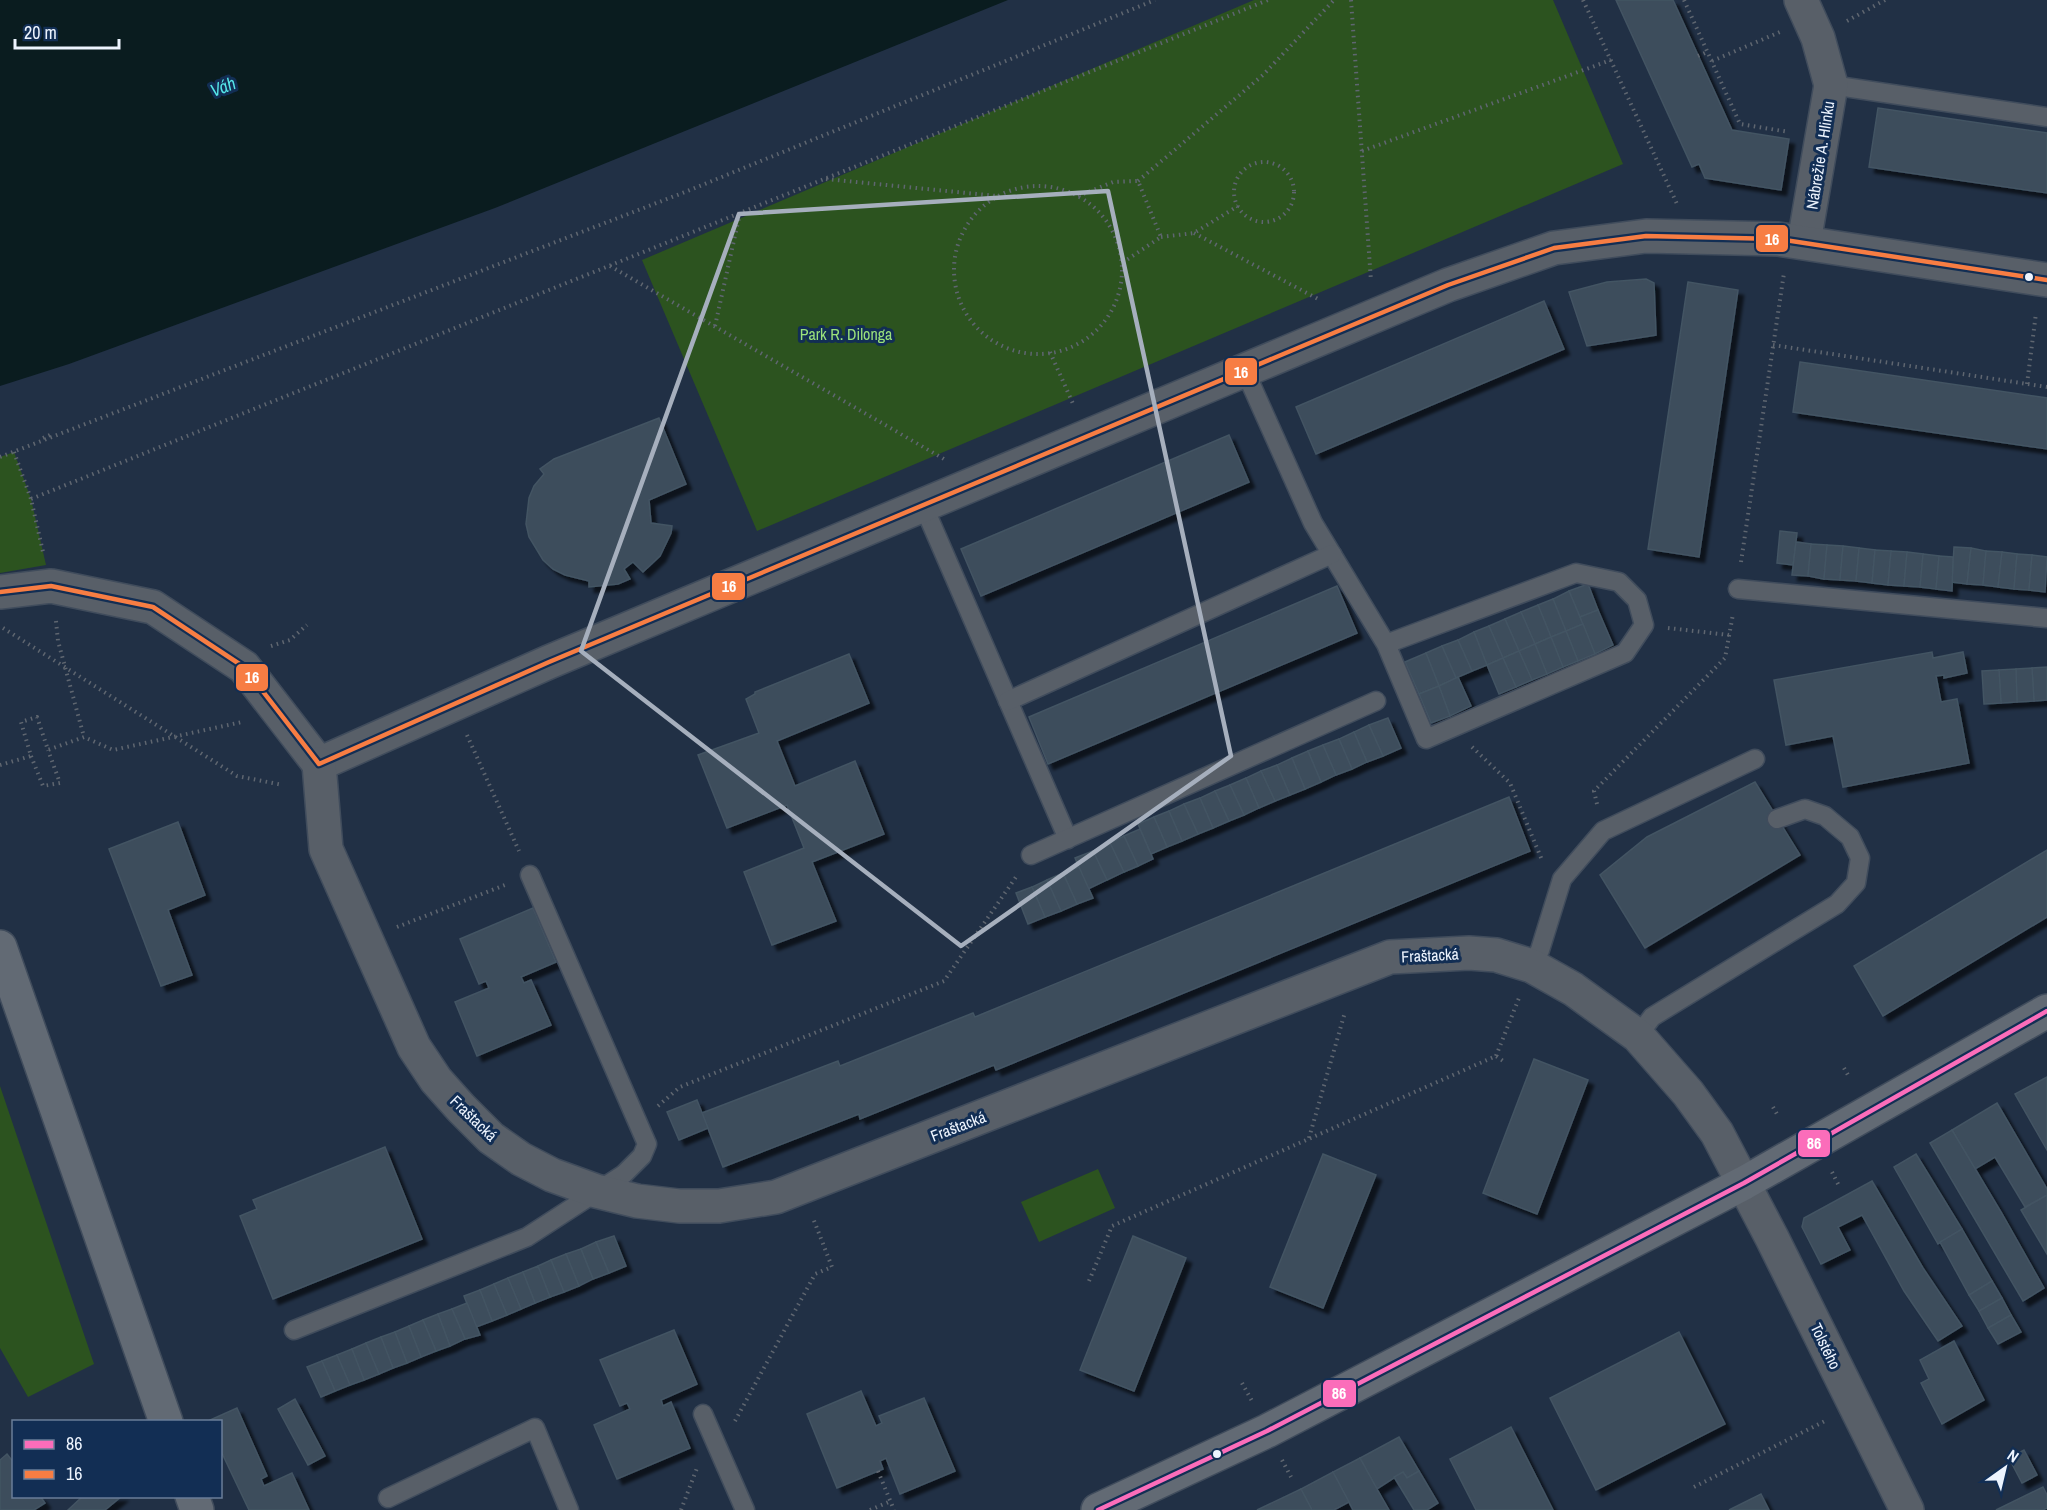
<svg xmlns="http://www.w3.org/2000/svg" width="2047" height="1510" font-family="'Archivo Narrow',sans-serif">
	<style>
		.green { fill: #2c531f }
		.water { fill: #0a1c1f }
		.building { fill: #3e4d5b; stroke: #435463; stroke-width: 1.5; filter: url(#shadow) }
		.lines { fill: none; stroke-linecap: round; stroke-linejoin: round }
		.lane-casing { stroke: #404c5c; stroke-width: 21 }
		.street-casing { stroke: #404c5c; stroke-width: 36 }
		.secondary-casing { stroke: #404c5c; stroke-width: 36 }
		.path { stroke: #5f6670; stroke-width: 4; stroke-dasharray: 1.5 4.5; stroke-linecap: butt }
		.lane { stroke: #585f68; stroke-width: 18 }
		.street { stroke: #585f68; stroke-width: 33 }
		.secondary { stroke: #626a74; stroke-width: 33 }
		.bus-1-casing { stroke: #122e54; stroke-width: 9 }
		.bus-2-casing { stroke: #122e54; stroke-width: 9 }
		.bus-1 { stroke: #fb6dba; stroke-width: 4.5 }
		.bus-2 { stroke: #f77d43; stroke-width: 4.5 }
		.marked { fill: none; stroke: #a6afbd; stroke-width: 4.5; stroke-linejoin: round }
		.bus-dot { fill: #edf4fe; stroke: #122e54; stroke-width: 2 }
		.labels { text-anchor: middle; stroke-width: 6; stroke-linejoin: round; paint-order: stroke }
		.street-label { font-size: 16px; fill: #edf4fe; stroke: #122e54 }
		.park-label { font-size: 16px; fill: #9ae17b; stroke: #122e54 }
		.water-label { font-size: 18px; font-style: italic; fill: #55e6e8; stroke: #122e54 }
		.line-badge { stroke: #122e54; stroke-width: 2 }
		.badge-label { font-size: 16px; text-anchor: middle; font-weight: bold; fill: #fff }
	</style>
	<defs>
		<filter id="shadow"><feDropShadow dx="5.5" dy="5.5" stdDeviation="1.5" flood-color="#0009"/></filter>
	</defs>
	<rect width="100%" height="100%" fill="#213045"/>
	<g class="green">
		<path d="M1254 0H1553L1623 164 757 531 642 260Z"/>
		<path d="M14 452 31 499 46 565 0 573V457Z"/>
		<path d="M0 1086 94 1364 28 1397 0 1348Z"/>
		<path d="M1098 1169 1115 1208 1039 1242 1021 1202Z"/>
	</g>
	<path class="water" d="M0 0H1008L495 208 69 364 0 386Z"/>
	<g class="building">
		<path d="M1616 0H1673L1732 130 1789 139 1781 190 1705 178 1699 164 1692 167Z"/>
		<path d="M1878 108 2047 133V193L1869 167Z"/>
		<path d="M1646 279 1654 283 1656 335 1587 346 1569 292 1607 282Z"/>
		<path d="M1688 282 1738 290 1699 557 1648 549Z"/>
		<path d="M1544 301 1564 349 1316 454 1296 407Z"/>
		<path d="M1800 362 2047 398V449L1793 412Z"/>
		<path d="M659 418 686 484 649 500 651 523 672 526 671 533 660 556 643 572 633 562 624 569 630 579 618 584 589 587V581L565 575 553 569 543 560 529 537 526 524 529 498 534 486 544 474 540 469 554 459Z"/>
		<path d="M1229 435 1249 482 981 596 961 549Z"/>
		<path d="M1780 531 1797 533 1793 565 1777 563Z"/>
		<path d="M1796 542 1811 544 1808 576 1792 575Z"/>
		<path d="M1811 544 1827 545 1824 579 1808 576Z"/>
		<path d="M1827 545 1843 546 1840 580 1824 579Z"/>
		<path d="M1843 546 1859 548 1856 581 1840 580Z"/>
		<path d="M1954 547 1971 548 1967 584 1952 582Z"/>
		<path d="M1859 548 1875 550 1872 583 1856 581Z"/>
		<path d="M1971 548 1986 551 1983 585 1967 584Z"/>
		<path d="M1875 550 1891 551 1888 585 1872 583Z"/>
		<path d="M1891 551 1907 552 1904 586 1888 585Z"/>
		<path d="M1986 551 2002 552 1998 587 1983 585Z"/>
		<path d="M1907 552 1923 554 1920 587 1904 586Z"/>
		<path d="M2002 552 2017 554 2014 589 1998 587Z"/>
		<path d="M1923 554 1939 556 1936 589 1920 587Z"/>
		<path d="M2017 554 2032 555 2029 590 2014 589Z"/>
		<path d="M2032 555 2047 557 2045 592 2029 590Z"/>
		<path d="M1939 556 1953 557 1952 591 1936 589Z"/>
		<path d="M1588 584 1598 610 1580 617 1569 591Z"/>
		<path d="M1337 586 1357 633 1048 764 1029 717Z"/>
		<path d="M1569 591 1583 624 1566 631 1553 599Z"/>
		<path d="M1553 599 1566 631 1551 637 1538 605Z"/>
		<path d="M1538 605 1551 637 1535 644 1521 612Z"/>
		<path d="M1598 610 1613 645 1595 654 1580 617Z"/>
		<path d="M1521 612 1535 644 1519 651 1505 619Z"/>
		<path d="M1505 619 1519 651 1503 658 1489 626Z"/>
		<path d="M1583 624 1595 654 1578 661 1566 631Z"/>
		<path d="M1489 626 1503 658 1487 665 1474 632Z"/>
		<path d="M1566 631 1578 661 1563 667 1551 637Z"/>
		<path d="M1474 632 1487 665 1472 671 1458 640Z"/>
		<path d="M1551 637 1563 667 1547 674 1535 644Z"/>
		<path d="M1458 640 1472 671 1456 678 1442 646Z"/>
		<path d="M1535 644 1547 674 1532 680 1519 651Z"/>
		<path d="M1442 646 1456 678 1439 686 1426 653Z"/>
		<path d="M1519 651 1532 680 1516 687 1503 658Z"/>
		<path d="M1932 652 1933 658 1963 652 1967 673 1944 678V675L1936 676 1941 702 1957 699 1969 763 1843 787 1833 736 1786 745 1774 680Z"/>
		<path d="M1426 653 1439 686 1419 694 1405 662Z"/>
		<path d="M849 654 869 703 777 741 795 786 855 761 884 834 812 862 836 921 772 945 744 872 804 848 787 805 727 828 698 755 759 733 746 699 755 694V692Z"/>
		<path d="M1503 658 1516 687 1499 694 1487 665Z"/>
		<path d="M2047 667V700L2034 701 2032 668Z"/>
		<path d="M2032 668 2034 701 2017 702 2016 669Z"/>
		<path d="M2016 669 2017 702 2001 703 1999 670Z"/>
		<path d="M1999 670 2001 703 1984 704 1982 671Z"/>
		<path d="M1458 677 1471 706 1450 716 1439 686Z"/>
		<path d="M1439 686 1450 716 1431 723 1419 694Z"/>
		<path d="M1388 718 1401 748 1383 756 1369 725Z"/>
		<path d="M1369 725 1383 756 1367 762 1354 732Z"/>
		<path d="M1354 732 1367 762 1352 769 1339 739Z"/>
		<path d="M1339 739 1352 769 1336 775 1323 745Z"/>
		<path d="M1323 745 1336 775 1321 782 1308 751Z"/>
		<path d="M1308 751 1321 782 1305 789 1292 758Z"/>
		<path d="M1292 758 1305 789 1290 795 1277 765Z"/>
		<path d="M1277 765 1290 795 1275 801 1261 771Z"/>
		<path d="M1261 771 1275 801 1259 808 1246 778Z"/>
		<path d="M1246 778 1259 808 1244 815 1230 785Z"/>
		<path d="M1755 782 1800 855 1645 948 1600 875 1647 837Z"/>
		<path d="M1230 785 1244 815 1229 821 1215 791Z"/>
		<path d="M1215 791 1229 821 1213 828 1200 798Z"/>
		<path d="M1509 797 1530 851 996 1070 994 1065 860 1119 859 1114 723 1167 702 1113 838 1061 840 1066 973 1013 975 1017Z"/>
		<path d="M1200 798 1213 828 1198 834 1184 804Z"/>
		<path d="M1184 804 1198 834 1182 841 1169 811Z"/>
		<path d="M1169 811 1182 841 1167 847 1154 817Z"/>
		<path d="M1154 817 1167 847 1151 854 1138 824Z"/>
		<path d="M178 822 205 895 168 910 192 975 161 986 109 849Z"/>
		<path d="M1140 829 1153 859 1138 866 1124 836Z"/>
		<path d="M1124 836 1138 866 1124 872 1110 843Z"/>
		<path d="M1110 843 1124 872 1107 880 1093 851Z"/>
		<path d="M2047 850V917L1883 1016 1854 966Z"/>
		<path d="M1093 851 1107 880 1088 889 1075 858Z"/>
		<path d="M1079 867 1093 898 1077 904 1063 873Z"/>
		<path d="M1063 873 1077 904 1061 911 1047 880Z"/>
		<path d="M1047 880 1061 911 1045 917 1032 887Z"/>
		<path d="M1032 887 1045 917 1028 924 1016 893Z"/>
		<path d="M533 908 556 962 521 977 524 983 531 980 551 1025 477 1056 455 1002 489 988 486 981 479 984 460 939Z"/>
		<path d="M1534 1059 1588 1080 1537 1214 1483 1193Z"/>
		<path d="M2047 1077V1150L2015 1094Z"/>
		<path d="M697 1100 708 1128 679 1140 667 1112Z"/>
		<path d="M1997 1103 2047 1189V1195L2025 1207 1995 1157 1975 1169 1952 1130Z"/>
		<path d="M1952 1130 2001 1212 2044 1288 2023 1301 1930 1143Z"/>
		<path d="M385 1147 422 1239 273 1299 240 1216 257 1209 253 1200Z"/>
		<path d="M1323 1154 1376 1175 1323 1308 1270 1287Z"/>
		<path d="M1916 1154 1962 1229 1938 1244 1894 1167Z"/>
		<path d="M1872 1181 1923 1268 1962 1326 1938 1341 1904 1291 1862 1215 1838 1227 1850 1250 1821 1264 1802 1227 1804 1218Z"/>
		<path d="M2047 1195V1254L2021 1210Z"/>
		<path d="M1962 1229 1992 1281 1969 1295 1940 1242Z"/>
		<path d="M614 1236 626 1266 609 1273 596 1242Z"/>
		<path d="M1133 1236 1186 1258 1134 1391 1080 1370Z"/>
		<path d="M596 1242 609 1273 593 1279 581 1249Z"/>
		<path d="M581 1249 593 1279 579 1286 566 1254Z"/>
		<path d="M566 1254 579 1286 564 1292 551 1260Z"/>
		<path d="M551 1260 564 1292 550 1297 538 1266Z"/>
		<path d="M538 1266 550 1297 535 1303 523 1272Z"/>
		<path d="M523 1272 535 1303 521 1309 508 1278Z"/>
		<path d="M508 1278 521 1309 507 1315 494 1284Z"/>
		<path d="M1992 1281 2002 1298 1979 1311 1969 1295Z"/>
		<path d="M494 1284 507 1315 492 1321 480 1290Z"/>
		<path d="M480 1290 492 1321 476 1327 464 1296Z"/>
		<path d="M2002 1298 2011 1315 1988 1328 1979 1311Z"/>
		<path d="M467 1303 480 1335 465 1339 452 1309Z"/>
		<path d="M452 1309 465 1339 450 1346 438 1314Z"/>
		<path d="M438 1314 450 1346 436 1351 423 1320Z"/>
		<path d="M2011 1315 2021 1332 1998 1344 1988 1328Z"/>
		<path d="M423 1320 436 1351 421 1357 409 1326Z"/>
		<path d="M409 1326 421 1357 407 1363 395 1332Z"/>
		<path d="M674 1330 697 1384 661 1400 663 1406 671 1402 690 1448 617 1479 594 1425 630 1409 627 1403 620 1406 600 1360Z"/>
		<path d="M395 1332 407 1363 393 1368 381 1337Z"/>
		<path d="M1679 1332 1725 1424 1596 1490 1550 1398Z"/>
		<path d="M381 1337 393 1368 379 1374 366 1343Z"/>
		<path d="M1954 1341 1984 1400 1942 1424 1921 1383 1929 1379 1920 1360Z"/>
		<path d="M366 1343 379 1374 364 1380 352 1349Z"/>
		<path d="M352 1349 364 1380 350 1385 337 1355Z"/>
		<path d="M337 1355 350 1385 335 1391 322 1361Z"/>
		<path d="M322 1361 335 1391 321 1397 307 1367Z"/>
		<path d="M861 1391 876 1426 882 1423 879 1416 924 1398 955 1471 900 1494 886 1458 880 1461 883 1469 837 1488 807 1414Z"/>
		<path d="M295 1399 325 1456 308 1465 278 1409Z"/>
		<path d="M237 1408 267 1476 261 1479 264 1486 292 1473 309 1510H249L220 1449V1422L208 1421Z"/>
		<path d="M1511 1427 1553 1510H1476L1450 1459Z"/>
		<path d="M1399 1437 1419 1471 1407 1478 1403 1472 1377 1489 1360 1458Z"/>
		<path d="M2024 1450 2037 1475 2022 1483 2009 1458Z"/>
		<path d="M7 1454 14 1463V1496H40L45 1503 34 1510H0V1460Z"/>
		<path d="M1360 1458 1377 1489 1389 1510H1353L1333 1472Z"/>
		<path d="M1419 1471 1438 1503 1427 1510H1414L1394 1477 1403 1472 1407 1478Z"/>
		<path d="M1333 1472 1349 1502 1334 1510H1312L1301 1489Z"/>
		<path d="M2043 1487 2047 1495V1508L2043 1510H1996Z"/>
		<path d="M1301 1489 1312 1510H1257Z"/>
		<path d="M1761 1494 1769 1510H1729Z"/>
		<path d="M83 1496H122L105 1510H68Z"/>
	</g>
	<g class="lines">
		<g class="lane-casing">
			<g id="lane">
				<path d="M1831 85 2047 117"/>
				<path d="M1245 371 1313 523 1386 644 1576 573 1619 582 1637 600 1644 625 1625 653 1426 739 1386 644"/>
				<path d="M924 507 1068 839"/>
				<path d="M1738 589 2047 618"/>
				<path d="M1008 701 1332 554"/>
				<path d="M1031 855 1376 701"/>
				<path d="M1532 966 1540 950 1562 879 1603 831 1755 759"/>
				<path d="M1638 1036 1652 1017 1837 904 1856 883 1860 858 1850 837 1825 816 1805 809 1777 819"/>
				<path d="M294 1330 527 1237 624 1174 642 1156 647 1144 530 875"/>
				<path d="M703 1414 745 1510"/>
				<path d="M388 1498 535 1428 569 1510"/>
			</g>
		</g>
		<g class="street-casing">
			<g id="street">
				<path d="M1801 0 1818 38 1831 85 1804 242"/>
				<path d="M0 592 51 586 153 607 244 667 319 764 549 662 1448 285 1554 248 1646 236 1778 239 2047 280"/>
				<path d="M319 764 326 849 414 1047 436 1080 461 1108 491 1138 521 1159 552 1175 596 1191 637 1201 679 1206H719L776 1197 1390 957 1469 953 1496 955 1532 966 1573 989 1638 1036 1688 1093 1717 1133 1772 1238 1907 1510"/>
			</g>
		</g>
		<g class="secondary-casing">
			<g id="secondary">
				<path d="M0 947 166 1422"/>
				<path d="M192 1496 197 1510"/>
				<path d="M1098 1510 1267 1431 1744 1183 2047 1011"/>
			</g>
		</g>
		<g class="path">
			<path d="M1351 0 1371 281"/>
			<path d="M1583 0 1677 204"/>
			<path d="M1684 0 1740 124 1789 132"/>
			<path d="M1847 21 1885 0"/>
			<path d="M1698 56 1707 52"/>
			<path d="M1712 61 1780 32"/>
			<path d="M1362 151 1611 60"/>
			<circle cx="1264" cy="192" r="30"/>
			<path d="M826 179 997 196"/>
			<path d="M1138 181 1263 75 1334 0"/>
			<circle cx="1038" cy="270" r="84"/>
			<path d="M1078 196 1113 182 1138 181 1161 237 1122 263"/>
			<path d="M1194 233 1320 300"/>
			<path d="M1161 237 1194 233 1238 206"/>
			<path d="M610 266 944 459"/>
			<path d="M715 326 740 213"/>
			<path d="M1773 345 2047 387"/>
			<path d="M1050 352 1074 406"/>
			<path d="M2027 384 2036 313"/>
			<path d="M43 438 52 434"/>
			<path d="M14 452 31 499 43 552"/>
			<path d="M0 457 685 192 1155 0"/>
			<path d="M31 499 1268 0"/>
			<path d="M1741 562 1784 273"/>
			<path d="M56 621 58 641 84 737"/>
			<path d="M3 628 237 776 283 785"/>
			<path d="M1668 628 1729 635"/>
			<path d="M271 646 290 640 307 625"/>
			<path d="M467 735 519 851"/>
			<path d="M1472 747 1510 783 1542 860"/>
			<path d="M31 756 43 786 60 783 48 750"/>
			<path d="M0 765 31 756 21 722 37 717 48 750 84 737 113 750 242 722"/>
			<path d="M1597 804 1594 791 1725 658 1733 614"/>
			<path d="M397 927 505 885"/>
			<path d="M1496 1056 1519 998"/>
			<path d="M1844 1068 1848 1075"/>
			<path d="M658 1106 680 1087 944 981 1016 877"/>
			<path d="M1773 1107 1777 1114"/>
			<path d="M1309 1138 1345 1012"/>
			<path d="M1832 1172 1840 1188"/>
			<path d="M1089 1281 1112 1226 1496 1056 1506 1063"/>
			<path d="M1242 1383 1252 1401"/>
			<path d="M735 1421 815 1274 832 1267 813 1218"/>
			<path d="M1282 1460 1291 1477"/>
			<path d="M878 1471 894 1510"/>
			<path d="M1694 1487 1825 1421"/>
			<path d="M681 1510 697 1468"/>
			<path d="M870 1510 891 1501"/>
		</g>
		<use href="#lane" class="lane"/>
		<use href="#street" class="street"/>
		<use href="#secondary" class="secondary"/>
		<g class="bus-1-casing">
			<path id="bus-1" d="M1098 1510 1267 1431 1744 1183 2047 1011"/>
		</g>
		<g class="bus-2-casing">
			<path id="bus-2" d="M0 592 51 586 153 607 244 667 319 764 549 662 1448 285 1554 248 1646 236 1778 239 2047 280"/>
		</g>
		<use href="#bus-1" class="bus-1"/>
		<use href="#bus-2" class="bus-2"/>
	</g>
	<path class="marked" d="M1108 191 1231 756 961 946 581 651 739 214Z"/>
	<g class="bus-dot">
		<circle cx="2029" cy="277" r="5"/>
		<circle cx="1217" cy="1454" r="5"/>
	</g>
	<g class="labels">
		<g class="street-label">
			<text transform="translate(1820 155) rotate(-81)" y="6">Nábrežie A. Hlinku</text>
			<text transform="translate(1430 955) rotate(-3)" y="6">Fraštacká</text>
			<text transform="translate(474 1118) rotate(44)" y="6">Fraštacká</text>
			<text transform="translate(958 1126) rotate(-21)" y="6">Fraštacká</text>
			<text transform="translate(1826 1346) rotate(64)" y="6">Tolstého</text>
		</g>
		<g class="park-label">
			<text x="846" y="340">Park R. Dilonga</text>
		</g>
		<g class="water-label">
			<text transform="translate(223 87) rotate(-21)" y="6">Váh</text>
		</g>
	</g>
	<g class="line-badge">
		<rect x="1755" y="224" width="34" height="29" rx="6" fill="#f77d43"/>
		<rect x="1224" y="357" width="34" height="29" rx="6" fill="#f77d43"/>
		<rect x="711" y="572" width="35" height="29" rx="6" fill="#f77d43"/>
		<rect x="235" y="663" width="34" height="29" rx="6" fill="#f77d43"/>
		<rect x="1797" y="1129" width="34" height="29" rx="6" fill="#fb6dba"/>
		<rect x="1322" y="1379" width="35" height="29" rx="6" fill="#fb6dba"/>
	</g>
	<g class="badge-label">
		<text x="1772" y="245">16</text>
		<text x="1241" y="378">16</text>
		<text x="729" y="592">16</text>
		<text x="252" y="683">16</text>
		<text x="1814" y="1149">86</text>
		<text x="1339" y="1399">86</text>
	</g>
	<rect x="12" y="1420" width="210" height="78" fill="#122e54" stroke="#6a7d98" stroke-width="1.5"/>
	<rect x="24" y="1440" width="30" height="9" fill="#fb6dba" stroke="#6a7d98" stroke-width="1.5"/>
	<text x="66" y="1450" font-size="18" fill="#edf4fe">86</text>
	<rect x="24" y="1470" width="30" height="9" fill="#f77d43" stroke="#6a7d98" stroke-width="1.5"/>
	<text x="66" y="1480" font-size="18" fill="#edf4fe">16</text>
	<g transform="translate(2005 1468) rotate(34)" stroke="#122e54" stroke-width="4.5" paint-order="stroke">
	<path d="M0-4.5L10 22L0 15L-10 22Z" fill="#edf4fe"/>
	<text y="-9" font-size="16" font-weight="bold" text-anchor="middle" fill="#edf4fe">N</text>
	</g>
	<path d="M15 39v9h104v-9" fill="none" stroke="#edf4fe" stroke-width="3"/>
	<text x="24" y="39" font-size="18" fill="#edf4fe" stroke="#122e54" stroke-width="4.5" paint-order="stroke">20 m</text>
</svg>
